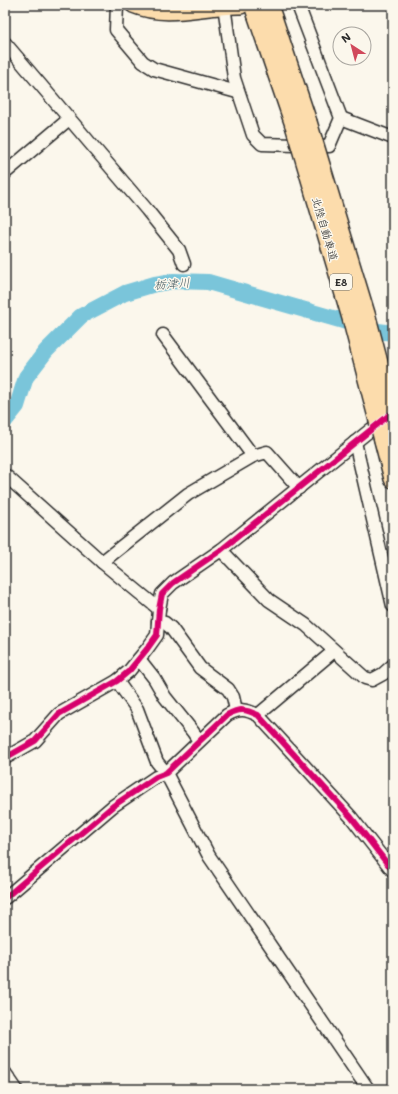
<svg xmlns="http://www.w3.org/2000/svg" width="398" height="1094" font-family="Mali,'Klee One',sans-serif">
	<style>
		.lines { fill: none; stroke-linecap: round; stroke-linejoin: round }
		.river { stroke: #7ac5da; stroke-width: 16 }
		.minor-casing { stroke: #2b2b2b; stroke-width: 15 }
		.major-casing { stroke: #2b2b2b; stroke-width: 18 }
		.highway-casing { stroke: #2b2b2b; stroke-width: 20 }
		.minor { stroke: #fbf7ec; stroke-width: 12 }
		.major { stroke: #fcdcac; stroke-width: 15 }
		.highway { stroke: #fcdcac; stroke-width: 17 }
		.highway-bridge-casing { stroke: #2b2b2b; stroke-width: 20; stroke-linecap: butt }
		.highway-bridge { stroke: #fcdcac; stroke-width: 17 }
		.cycleway-casing { stroke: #fbf7ec; stroke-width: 8 }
		.cycleway { stroke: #d6006c; stroke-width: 6 }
		.labels { text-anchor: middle; stroke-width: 3; stroke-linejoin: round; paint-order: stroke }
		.shield { fill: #fbf7ec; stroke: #696865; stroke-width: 1 }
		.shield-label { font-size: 10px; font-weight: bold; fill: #2b2b2b }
		.street-label { font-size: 11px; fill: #2b2b2b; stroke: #fbf7ec }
		.water-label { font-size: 12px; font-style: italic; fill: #435960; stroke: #fbf7ec }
	</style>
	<rect width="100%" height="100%" fill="#fbf7ec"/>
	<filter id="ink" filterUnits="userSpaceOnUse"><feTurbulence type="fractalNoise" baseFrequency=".025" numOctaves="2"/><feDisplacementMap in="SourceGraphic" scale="8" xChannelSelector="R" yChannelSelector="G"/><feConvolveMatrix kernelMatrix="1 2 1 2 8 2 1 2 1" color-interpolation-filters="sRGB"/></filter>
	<g filter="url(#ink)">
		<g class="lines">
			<path class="river" d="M5 421 17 406 26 377 46 351 81 316 125 293 155 284 174 281 208 282 378 331 393 333"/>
			<g class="minor-casing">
				<g id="minor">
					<path d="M117 5 116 30 143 62 154 69 237 92"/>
					<path d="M224 5 234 78 253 135 262 144 329 146 341 118 298 5"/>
					<path d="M5 43 147 210 179 250 184 264"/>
					<path d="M341 118 393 138"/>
					<path d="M5 173 69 119"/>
					<path d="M163 335 253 456"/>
					<path d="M355 442 393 606"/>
					<path d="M5 475 102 562 159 609"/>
					<path d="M221 550 269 600 306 625 365 678 372 680 383 674 393 665"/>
					<path d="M102 562 188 494 253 456 267 452 299 488"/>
					<path d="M158 622 165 623 171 628 200 668 228 689 233 697 236 710"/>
					<path d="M139 659 154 678 165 697 193 732 199 741"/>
					<path d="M117 681 137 709 157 762 166 773 209 856 368 1089"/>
					<path d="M258 715 334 651"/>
					<path d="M5 758 35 741 59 714 117 681 129 671 147 649 157 635 159 609 162 594 173 583 221 550 384 419"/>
					<path d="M5 898 113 806 156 777 166 773 227 715C240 708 245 709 258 715L351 817 393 871"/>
					<path d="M5 1073 16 1089"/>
				</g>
			</g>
			<g class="major-casing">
				<path id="major" d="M133 5C169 20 204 5 241 6"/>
			</g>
			<g class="highway-casing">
				<g id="highway">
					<path d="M253 5 294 125"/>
					<path d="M269 5 308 122"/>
					<path d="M383 440 393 479"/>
				</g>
			</g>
			<use href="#minor" class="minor"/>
			<use href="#major" class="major"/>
			<use href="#highway" class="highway"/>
			<g class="highway-bridge-casing">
				<g id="highway-bridge">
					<path d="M308 122 367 317 393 416"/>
					<path d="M294 125 351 318 383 440"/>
				</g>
			</g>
			<use href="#highway-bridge" class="highway-bridge"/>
			<g class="cycleway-casing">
				<g id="cycleway">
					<path d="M5 758 35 741 59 714 117 681 129 671 147 649 157 635 159 609 162 594 173 583 221 550 393 412"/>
					<path d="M5 898 113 806 156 777 166 773 227 715C240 708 245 709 258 715L351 817 393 871"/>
				</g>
			</g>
			<use href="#cycleway" class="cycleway"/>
		</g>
	</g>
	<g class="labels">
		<rect class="shield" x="330" y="274" width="22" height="16" rx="3"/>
		<g class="shield-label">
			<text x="341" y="286">E8</text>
		</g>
		<g class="street-label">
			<text transform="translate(325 229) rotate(74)" y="4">北陸自動車道</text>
		</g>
		<g class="water-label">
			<text transform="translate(172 284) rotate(-4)" y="4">栃津川</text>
		</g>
	</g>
	<rect width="398" height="1094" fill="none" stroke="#fbf7ec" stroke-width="20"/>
	<rect x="10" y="10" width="378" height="1074" fill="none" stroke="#2b2b2b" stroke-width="1.5" filter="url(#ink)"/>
	<g transform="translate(352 46) rotate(324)"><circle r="19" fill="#fbf7ec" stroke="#a8a59f"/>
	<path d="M0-3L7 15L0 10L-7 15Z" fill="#d1495b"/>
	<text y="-6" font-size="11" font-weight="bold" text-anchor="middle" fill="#2b2b2b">N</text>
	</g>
</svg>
